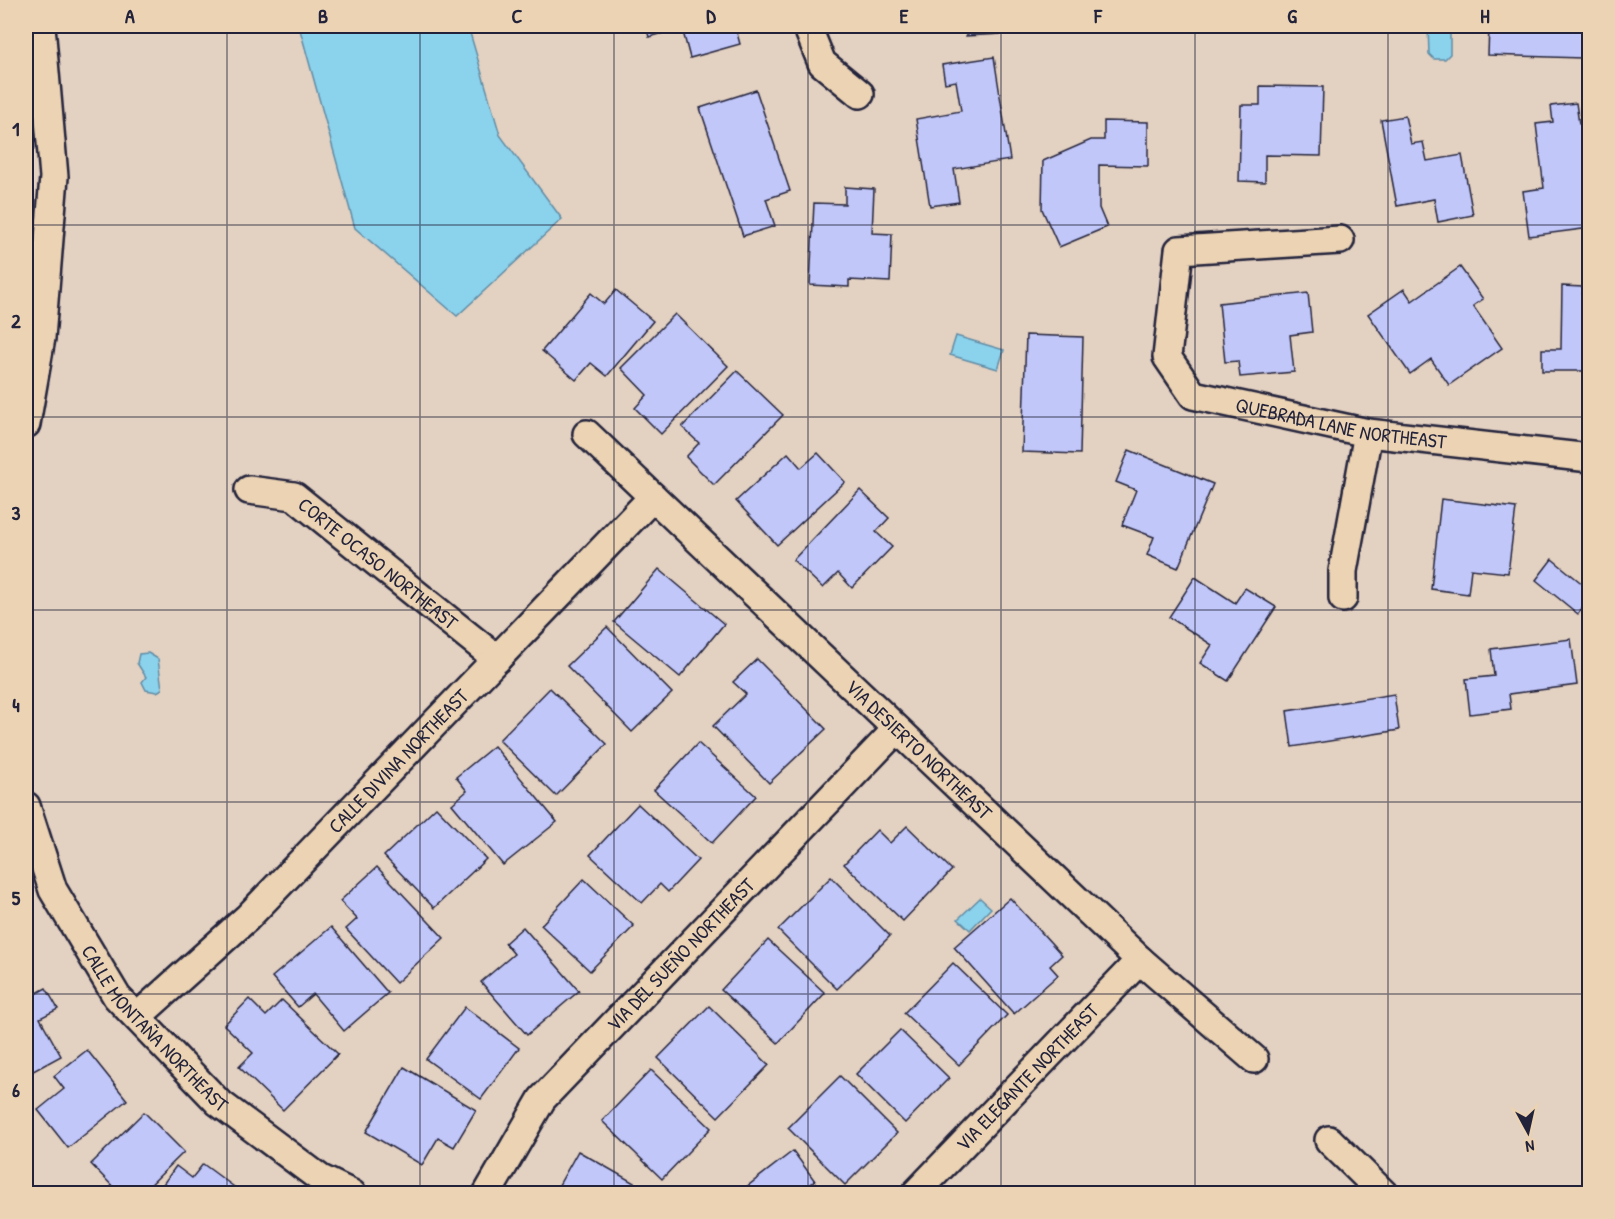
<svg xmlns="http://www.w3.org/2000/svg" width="1615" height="1219" font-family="'Patrick Hand',sans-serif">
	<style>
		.water { fill: #8bd2ec; stroke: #618ca5; stroke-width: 1.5 }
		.building { fill: #c1c7f9; stroke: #22223b; stroke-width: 1.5 }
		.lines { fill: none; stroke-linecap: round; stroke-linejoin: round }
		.street-casing { stroke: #22223b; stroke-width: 32 }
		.street { stroke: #ebd3b3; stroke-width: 27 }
		.grid { fill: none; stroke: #22223b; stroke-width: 1.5; stroke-opacity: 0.55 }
		.labels { text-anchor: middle; stroke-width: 5; stroke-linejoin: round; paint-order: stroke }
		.street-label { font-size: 20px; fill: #22223b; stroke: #ebd3b3 }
		.neatline { fill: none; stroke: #22223b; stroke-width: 2 }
		.grid-label { font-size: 20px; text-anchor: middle; font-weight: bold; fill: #22223b }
	</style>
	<rect width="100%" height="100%" fill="#e3d1c1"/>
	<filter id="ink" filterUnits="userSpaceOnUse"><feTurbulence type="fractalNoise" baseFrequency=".0167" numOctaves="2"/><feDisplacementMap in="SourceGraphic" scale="12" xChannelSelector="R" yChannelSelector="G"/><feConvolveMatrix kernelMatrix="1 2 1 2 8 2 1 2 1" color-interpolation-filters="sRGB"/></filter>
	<g filter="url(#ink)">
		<g class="water">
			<path d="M299 26H468L500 135 562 219 457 316 355 228Z"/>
			<path d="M1428 26H1450V54L1445 59H1434L1429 54Z"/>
			<path d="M956 336 1004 350 998 369 950 355Z"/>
			<path d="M148 653 158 659 162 689 157 692 146 690 142 682 146 677 137 663 139 654Z"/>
			<path d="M980 898 991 908 970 930 958 919Z"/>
		</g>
		<g class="building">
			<path d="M646 26H735L740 44 690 58 682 28 649 37Z"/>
			<path d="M966 26H1002V34L966 36Z"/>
			<path d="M1339 26H1410L1409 32 1339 29Z"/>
			<path d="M1489 26H1583L1582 58 1488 55Z"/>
			<path d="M994 57 1010 160 954 169 959 202 930 206 916 119 961 111 956 81 945 83 942 65Z"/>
			<path d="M1260 86 1323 87 1321 156 1265 155V182L1239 181 1241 105H1260Z"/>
			<path d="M756 90 790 191 766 199 775 226 743 236 700 108Z"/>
			<path d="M1576 103 1579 124 1590 123V228L1529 236 1523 191 1544 188 1536 124 1553 122 1551 106Z"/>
			<path d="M1405 116 1411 144 1423 142 1427 161 1462 155 1473 215 1438 222 1434 199 1397 206 1381 120Z"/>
			<path d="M1104 121 1148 122V166L1099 165V208L1107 227 1059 247 1042 209 1043 161 1091 140H1104Z"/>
			<path d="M845 187 874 189 872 233 892 234 890 282 849 280V287L810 285 814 203 845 204Z"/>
			<path d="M1460 267 1483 299 1473 306 1502 348 1449 385 1431 359 1410 374 1368 314 1404 289 1412 301Z"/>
			<path d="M1562 286 1583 287 1582 302H1590V371H1542V349H1561Z"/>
			<path d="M616 290 653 321 607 376 591 363 576 380 542 351 591 293 604 304Z"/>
			<path d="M1308 293 1312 332 1290 335 1294 372 1240 377 1238 361 1225 362 1219 303Z"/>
			<path d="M675 314 728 366 661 434 635 408 647 395 621 368Z"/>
			<path d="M1026 335 1083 337 1080 454 1022 452Z"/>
			<path d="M737 371 783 415 714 485 686 457 699 443 682 427Z"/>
			<path d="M1129 450 1213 484 1178 568 1147 555 1154 537 1122 525 1136 490 1116 482Z"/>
			<path d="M788 453 801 468 818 453 845 482 777 545 736 501Z"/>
			<path d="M860 490 889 518 876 532 892 547 852 588 838 573 823 588 793 560Z"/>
			<path d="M1441 499 1516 508 1508 573 1471 569 1468 594 1431 589Z"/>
			<path d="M1552 559 1590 590V599L1578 614 1536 580Z"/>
			<path d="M659 569 724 624 680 677 614 622Z"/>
			<path d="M1195 577 1235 603 1245 588 1276 607 1228 681 1200 663 1212 645 1169 617Z"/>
			<path d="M607 627 672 693 632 732 567 666Z"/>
			<path d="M1571 639 1577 685 1509 694 1511 709 1470 714 1466 679 1494 676 1491 649Z"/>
			<path d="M757 659 826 729 769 783 713 726 746 694 733 682Z"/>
			<path d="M550 688 607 744 556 796 499 740Z"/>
			<path d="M1394 694 1399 730 1292 747 1287 711Z"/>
			<path d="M698 743 756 796 712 843 654 790Z"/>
			<path d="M494 746 557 822 503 865 452 804 467 791 456 777Z"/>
			<path d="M638 804 698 860 668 892 660 884 642 903 590 855Z"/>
			<path d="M436 807 486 859 434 908 384 856Z"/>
			<path d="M907 826 952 870 903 921 844 864 877 830 890 843Z"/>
			<path d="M377 867 444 938 396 983 346 929 357 919 340 901Z"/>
			<path d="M831 877 890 936 837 989 778 930Z"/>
			<path d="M584 879 634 926 590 971 541 925Z"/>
			<path d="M1010 898 1062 955 1050 966 1058 975 1014 1014 954 947Z"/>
			<path d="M331 927 388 993 344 1031 313 994 298 1007 272 977Z"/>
			<path d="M523 927 579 991 527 1035 481 982 514 954 505 943Z"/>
			<path d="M768 940 825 993 778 1043 721 990Z"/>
			<path d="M953 963 1007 1015 959 1065 904 1013Z"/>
			<path d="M46 988 58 1009 40 1018 61 1056 26 1075V999Z"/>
			<path d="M249 999 266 1016 282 1000 338 1054 283 1110 239 1067 253 1053 224 1025Z"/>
			<path d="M709 1006 769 1065 718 1117 658 1058Z"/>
			<path d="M465 1007 519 1048 481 1099 426 1059Z"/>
			<path d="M900 1030 949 1078 905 1123 856 1074Z"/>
			<path d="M87 1050 127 1100 68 1148 38 1110 64 1089 54 1076Z"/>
			<path d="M404 1067 476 1110 454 1147 438 1138 422 1165 366 1132Z"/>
			<path d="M651 1070 711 1128 662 1179 602 1121Z"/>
			<path d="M840 1076 897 1133 845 1185 788 1128Z"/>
			<path d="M144 1112 184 1152 141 1194H120L91 1164Z"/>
			<path d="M578 1151 650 1192 554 1194Z"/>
			<path d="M793 1151 815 1181 802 1190 804 1194H749L745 1188Z"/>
			<path d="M203 1164 241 1192 239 1194H156L176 1166 192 1178Z"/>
		</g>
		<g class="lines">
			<g class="street-casing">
				<g id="street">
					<path d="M807 26 822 63 860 94"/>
					<path id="s1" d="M1340 240 1179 250 1167 357 1193 395 1368 433 1590 458"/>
					<path d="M26 424 41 338 54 177 41 26"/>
					<path id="s2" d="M587 434 1140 960 1254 1059"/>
					<path id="s3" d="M249 490 294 496 497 659"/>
					<path d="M1343 598V571L1368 433"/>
					<path id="s4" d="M26 806 53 890 117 997 218 1102 321 1179 352 1194"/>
					<path id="s5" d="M137 1017 247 918 653 497"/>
					<path d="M1329 1140 1384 1194"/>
					<path id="s6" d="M487 1194 542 1099 896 730"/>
					<path id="s7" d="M915 1194 1140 960"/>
				</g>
			</g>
			<use href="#street" class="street"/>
		</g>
	</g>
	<path class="grid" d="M227 26V1194M420 26V1194M614 26V1194M808 26V1194M1001 26V1194M1195 26V1194M1388 26V1194M26 225H1590M26 417H1590M26 610H1590M26 802H1590M26 994H1590"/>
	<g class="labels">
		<g class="street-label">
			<text dy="7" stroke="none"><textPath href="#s1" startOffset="466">QUEBRADA LANE NORTHEAST</textPath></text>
			<text dy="7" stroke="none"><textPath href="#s3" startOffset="153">CORTE OCASO NORTHEAST</textPath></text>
			<text dy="7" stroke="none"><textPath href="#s2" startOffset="458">VIA DESIERTO NORTHEAST</textPath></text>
			<text dy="7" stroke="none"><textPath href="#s5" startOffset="366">CALLE DIVINA NORTHEAST</textPath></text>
			<text dy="7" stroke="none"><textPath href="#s6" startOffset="310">VIA DEL SUEÑO NORTHEAST</textPath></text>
			<text dy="7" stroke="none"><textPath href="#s4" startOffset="261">CALLE MONTAÑA NORTHEAST</textPath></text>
			<text dy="7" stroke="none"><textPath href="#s7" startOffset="162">VIA ELEGANTE NORTHEAST</textPath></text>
		</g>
	</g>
	<rect width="1615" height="1219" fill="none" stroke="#ebd3b3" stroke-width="66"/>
	<g transform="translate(1528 1132) rotate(172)" stroke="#ebd3b3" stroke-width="4.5" paint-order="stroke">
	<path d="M0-4.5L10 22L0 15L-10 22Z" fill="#22223b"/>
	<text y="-9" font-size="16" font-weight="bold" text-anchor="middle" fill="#22223b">N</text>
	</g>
	<rect x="33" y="33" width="1549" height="1153" class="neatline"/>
	<g class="grid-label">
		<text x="130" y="23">A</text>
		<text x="323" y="23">B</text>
		<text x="517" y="23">C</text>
		<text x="711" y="23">D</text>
		<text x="904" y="23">E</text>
		<text x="1098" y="23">F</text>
		<text x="1292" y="23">G</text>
		<text x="1485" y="23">H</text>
		<text x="16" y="136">1</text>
		<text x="16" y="328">2</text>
		<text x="16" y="520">3</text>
		<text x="16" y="712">4</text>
		<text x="16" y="905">5</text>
		<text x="16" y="1097">6</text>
	</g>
</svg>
